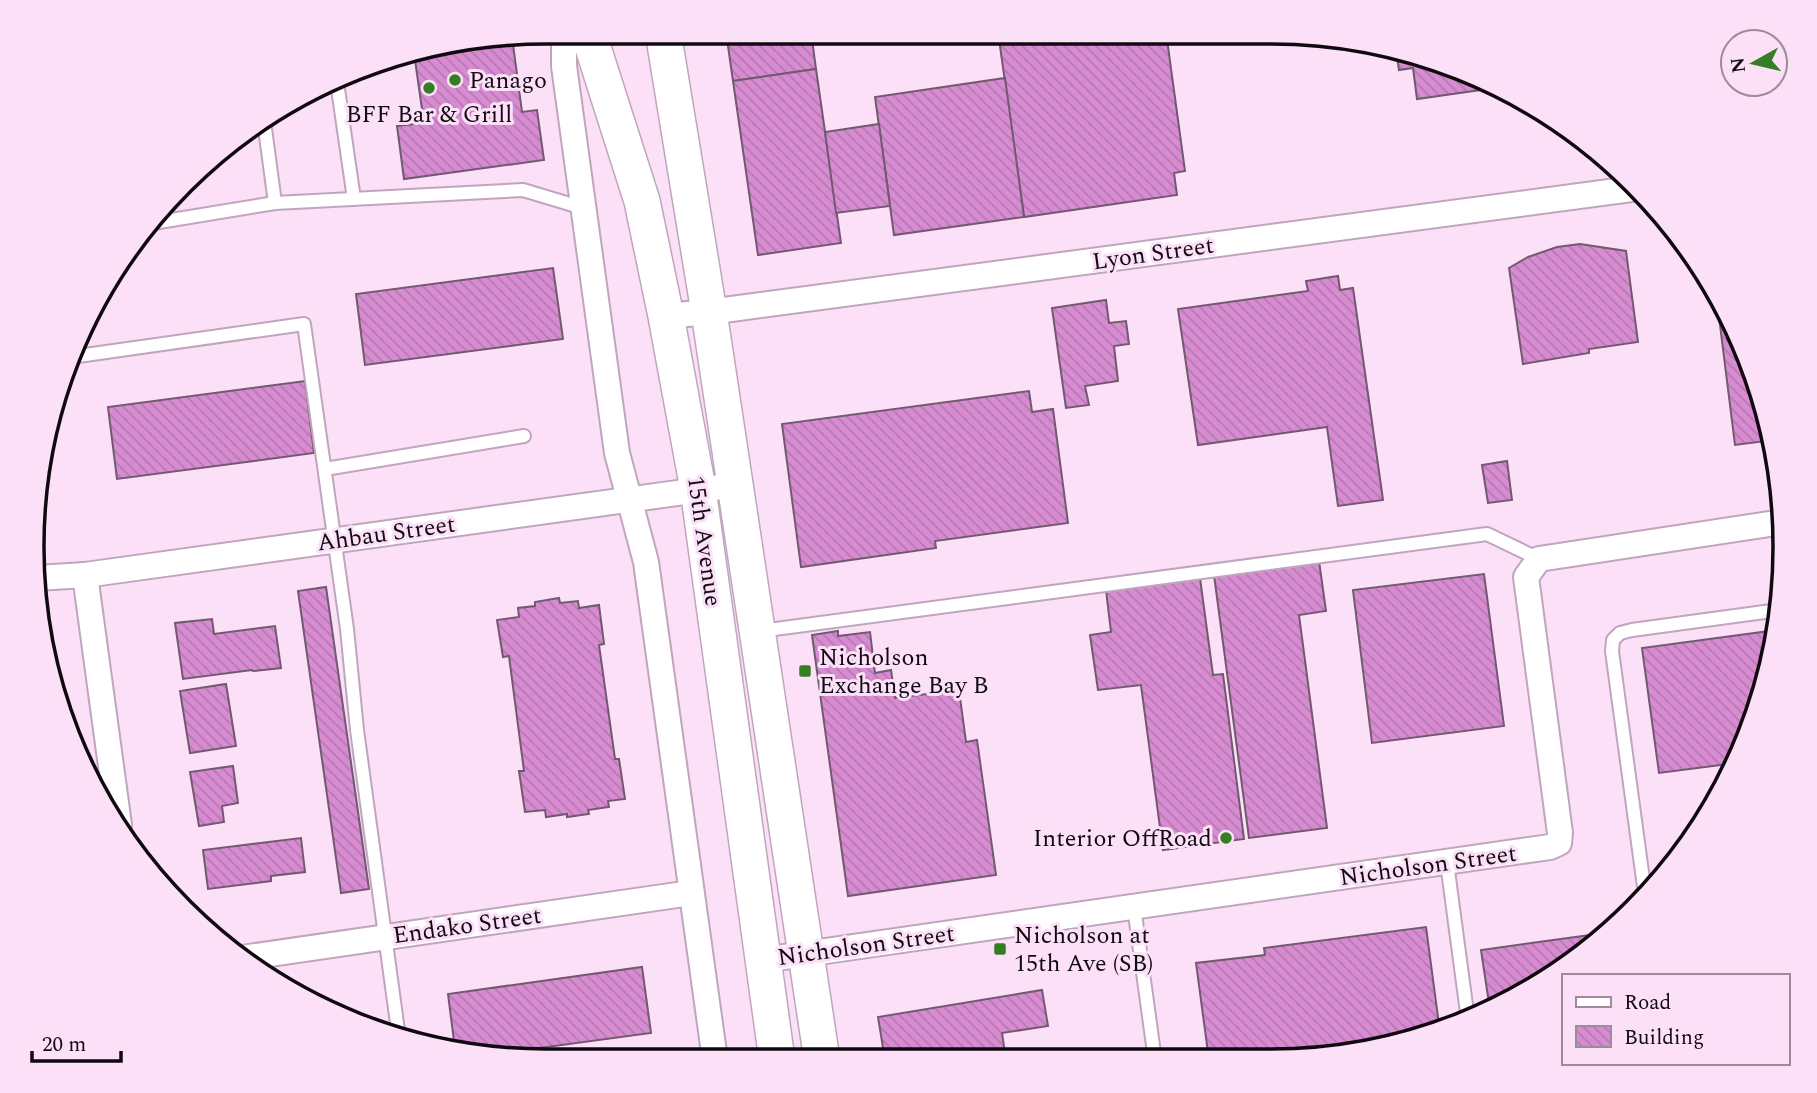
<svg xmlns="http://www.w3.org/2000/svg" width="1817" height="1093" font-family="Spectral,serif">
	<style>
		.building { fill: url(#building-back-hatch); stroke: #715a6f; stroke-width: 2 }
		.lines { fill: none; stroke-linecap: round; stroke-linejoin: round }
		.lane-casing { stroke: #c0a6bd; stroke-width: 16 }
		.street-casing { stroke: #c0a6bd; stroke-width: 28 }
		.secondary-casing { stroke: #c0a6bd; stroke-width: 38 }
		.lane { stroke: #fff; stroke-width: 12 }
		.street { stroke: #fff; stroke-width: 24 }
		.secondary { stroke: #fff; stroke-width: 35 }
		.poi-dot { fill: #357e24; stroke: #fbe0f8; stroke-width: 2.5 }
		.labels { text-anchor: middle; stroke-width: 6; stroke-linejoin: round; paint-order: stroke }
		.poi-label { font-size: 24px; fill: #110910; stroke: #fbe0f8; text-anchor: start }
		.street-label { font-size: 24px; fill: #110910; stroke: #fbe0f8 }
		.rim { fill: none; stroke: #110910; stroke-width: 3.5 }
	</style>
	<defs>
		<pattern id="building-back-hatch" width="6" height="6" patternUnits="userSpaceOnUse" patternTransform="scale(1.75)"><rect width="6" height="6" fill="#d78cd1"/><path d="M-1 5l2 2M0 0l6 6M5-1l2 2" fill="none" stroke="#b877b2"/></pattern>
	</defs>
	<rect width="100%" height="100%" fill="#fbe0f8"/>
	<g class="building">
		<path d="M726 32H811L816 69 733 81Z"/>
		<path d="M998 32H1166L1185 171 1174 173 1177 195 1024 217Z"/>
		<path d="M512 37 522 112 537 110 544 160 404 179 397 126 424 123 414 53Z"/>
		<path d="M1396 51 1436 59 1495 88 1417 99 1413 68 1399 70Z"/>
		<path d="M816 69 841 243 758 255 733 81Z"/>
		<path d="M1005 78 1024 217 894 235 875 97Z"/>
		<path d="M879 124 890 206 836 213 825 132Z"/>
		<path d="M230 141 232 154 215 156Z"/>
		<path d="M1580 244 1626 251 1638 342 1589 349V353L1523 364 1509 268 1528 257 1557 247Z"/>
		<path d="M553 268 563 339 365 365 356 294Z"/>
		<path d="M1338 276 1340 290 1353 288 1383 500 1338 506 1327 427 1198 445 1178 309 1308 291 1306 281Z"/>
		<path d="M1716 293 1746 350 1774 440 1735 445Z"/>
		<path d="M1106 300 1109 323 1126 321 1129 344 1114 346 1118 381 1085 386 1089 405 1066 408 1052 308Z"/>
		<path d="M305 381 314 453 117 479 108 407Z"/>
		<path d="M1029 391 1032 412 1053 409 1068 523 935 541 936 548 801 567 782 424Z"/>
		<path d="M1507 461 1512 500 1488 503 1482 465Z"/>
		<path d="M1319 561 1326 611 1299 615 1327 828 1249 838 1214 575Z"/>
		<path d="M1484 574 1504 726 1372 743 1353 590Z"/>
		<path d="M1200 578 1213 675 1223 674 1244 839 1163 850 1141 685 1098 690 1090 635 1111 632 1106 590Z"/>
		<path d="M326 587 369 889 341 893 298 591Z"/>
		<path d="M559 598 560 603 578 601 579 608 599 605 604 644 599 645 615 759H619L625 799 608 801 609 807 588 810 589 814 567 817V814L546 817 545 810 525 812 519 771H524L509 656 503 657 497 620 519 617 518 608 535 606V602Z"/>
		<path d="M212 619 214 634 275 626 281 668 253 671 252 670 183 679 175 623Z"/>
		<path d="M1777 630 1776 647 1746 744 1736 763 1659 773 1642 648Z"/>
		<path d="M838 631V636L870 632 875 673 891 670 895 698 959 690 966 742 977 740 996 875 848 896 812 635Z"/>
		<path d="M226 684 236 746 190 753 180 691Z"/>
		<path d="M233 766 238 803 222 806 224 822 199 826 190 772Z"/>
		<path d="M301 838 305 872 271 876V881L208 889 203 850Z"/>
		<path d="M1426 927 1440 1032 1305 1060H1209L1196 963 1265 955 1264 948Z"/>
		<path d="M1612 932 1528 992 1490 1010 1481 950Z"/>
		<path d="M642 967 651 1033 488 1055 455 1049 448 994Z"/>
		<path d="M1042 990 1048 1026 1002 1033 1006 1060H936L935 1058 919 1060H885L878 1017Z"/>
	</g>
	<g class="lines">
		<g class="lane-casing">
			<g id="lane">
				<path d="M337 82 354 199"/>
				<path d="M264 121 275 203"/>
				<path d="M147 224 275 203 523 190 583 208"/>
				<path d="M78 356 304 324 347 629 357 730 399 1038"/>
				<path d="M325 469 524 436"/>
				<path d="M760 631 1487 534 1539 559"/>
				<path d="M1447 863 1468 1020"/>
				<path d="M1645 894 1612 651 1613 640 1620 633 1632 630 1779 610"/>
				<path d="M1134 907 1155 1060"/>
			</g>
		</g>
		<g class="street-casing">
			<g id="street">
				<path d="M564 32V66L617 453 646 562 715 1060"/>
				<path d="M666 316 709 312 1639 188"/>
				<path d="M85 575 119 825"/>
				<path d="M37 578 85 575 735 485"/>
				<path d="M242 958 691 893"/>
				<path d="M763 960 1550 847 1559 843 1560 833 1526 577 1539 559 1783 522"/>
			</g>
		</g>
		<g class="secondary-casing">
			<g id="secondary">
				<path d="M588 32 642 201 666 316 698 489 777 1060"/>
				<path d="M663 32 709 312 822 1060"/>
			</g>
		</g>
		<use href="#lane" class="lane"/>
		<use href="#street" class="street"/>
		<use href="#secondary" class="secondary"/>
	</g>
	<g class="poi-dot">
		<circle cx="455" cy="80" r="7"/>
		<circle cx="429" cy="88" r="7"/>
		<rect x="798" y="664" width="14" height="14" rx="3.5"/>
		<circle cx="1226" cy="838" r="7"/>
		<rect x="993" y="942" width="14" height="14" rx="3.5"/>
	</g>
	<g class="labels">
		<g class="poi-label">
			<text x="469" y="88">Panago</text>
			<text x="429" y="122" text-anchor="middle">BFF Bar &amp; Grill</text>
			<text x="819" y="665">Nicholson<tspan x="819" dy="28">Exchange Bay B</tspan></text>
			<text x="1212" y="846" text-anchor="end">Interior OffRoad</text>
			<text x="1014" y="943">Nicholson at<tspan x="1014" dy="28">15th Ave (SB)</tspan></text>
		</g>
		<g class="street-label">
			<text transform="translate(1153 253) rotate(-8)" y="8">Lyon Street</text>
			<text transform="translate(386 533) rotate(-8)" y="8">Ahbau Street</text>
			<text transform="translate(705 541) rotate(82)" y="8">15th Avenue</text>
			<text transform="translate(1428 865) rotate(-8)" y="8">Nicholson Street</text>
			<text transform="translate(467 925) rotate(-8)" y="8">Endako Street</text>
			<text transform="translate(866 945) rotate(-8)" y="8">Nicholson Street</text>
		</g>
	</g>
	<path d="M0 0H1817V1093H0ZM546 44H1271A502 502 0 0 1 1773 546V547A502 502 0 0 1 1271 1049H546A502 502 0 0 1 44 547V546A502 502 0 0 1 546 44Z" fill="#fbe0f8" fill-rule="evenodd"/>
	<path class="rim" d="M546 44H1271A502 502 0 0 1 1773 546V547A502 502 0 0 1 1271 1049H546A502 502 0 0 1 44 547V546A502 502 0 0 1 546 44Z"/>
	<rect x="1562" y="974" width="228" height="91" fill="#fbe0f8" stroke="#9d8a9b" stroke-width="2"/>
	<rect x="1576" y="997" width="35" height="10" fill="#ffffff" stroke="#9d8a9b" stroke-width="2"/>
	<text x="1624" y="1009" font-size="21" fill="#110910">Road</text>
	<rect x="1576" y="1026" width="35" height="21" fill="url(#building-back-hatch)" stroke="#9d8a9b" stroke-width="2"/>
	<text x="1624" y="1044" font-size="21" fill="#110910">Building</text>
	<g transform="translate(1754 63) rotate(262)"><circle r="33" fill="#fbe0f8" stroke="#9d8a9b" stroke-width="2"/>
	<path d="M0-5L12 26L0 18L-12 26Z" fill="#357e24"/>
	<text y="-10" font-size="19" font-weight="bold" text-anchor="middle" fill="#110910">N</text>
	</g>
	<path d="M32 1051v10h89v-10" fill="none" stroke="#110910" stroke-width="3.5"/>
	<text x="42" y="1051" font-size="21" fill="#110910" stroke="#fbe0f8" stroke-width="5" paint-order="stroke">20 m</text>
</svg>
